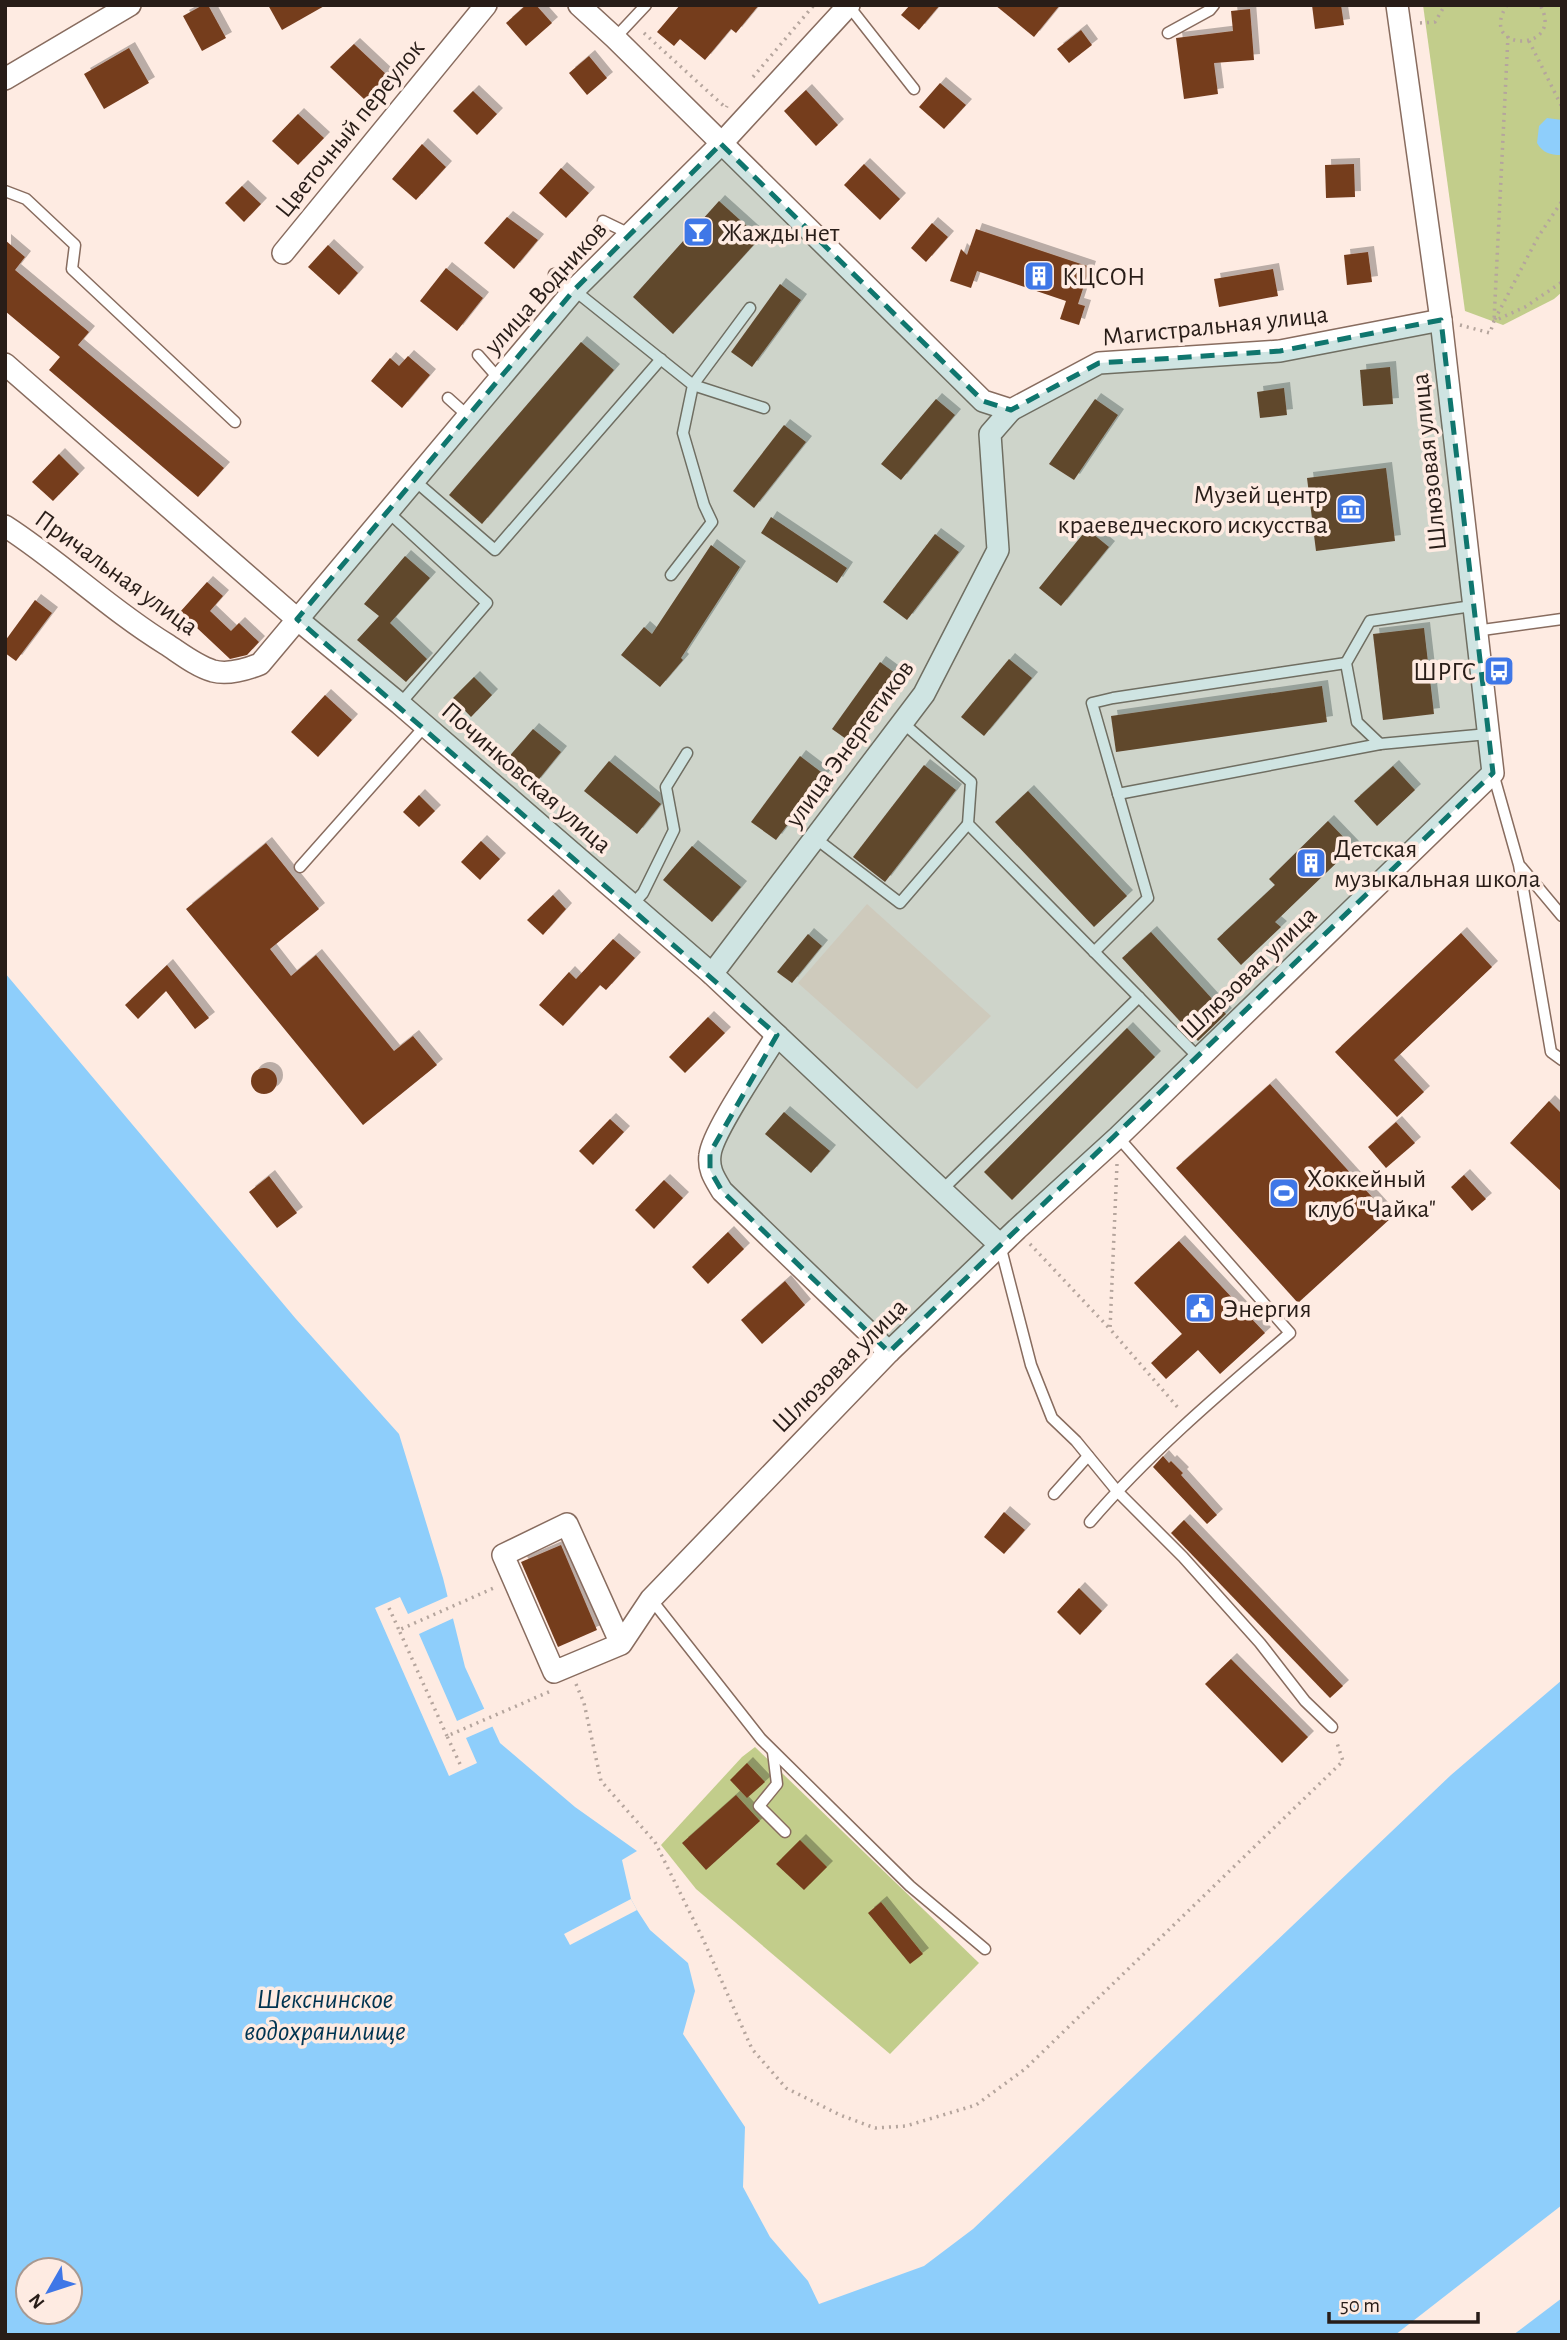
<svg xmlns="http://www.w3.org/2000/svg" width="1567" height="2340" font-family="'Alegreya Sans',sans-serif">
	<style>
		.built { fill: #fedfd0 }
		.green { fill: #c2cd8b }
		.water { fill: #8ecefb; fill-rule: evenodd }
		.pier { fill: #feebe2 }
		.building { fill: #753c1d; filter: url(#shadow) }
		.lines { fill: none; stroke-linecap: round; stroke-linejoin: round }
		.lane-casing { stroke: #886c5f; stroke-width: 13 }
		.street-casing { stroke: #886c5f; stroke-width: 24 }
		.path { stroke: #b5a59d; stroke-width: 3.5; stroke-dasharray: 2 5; stroke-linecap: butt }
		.lane { stroke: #fff; stroke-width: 10 }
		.street { stroke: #fff; stroke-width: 21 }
		.marked { fill: #0f766e; fill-opacity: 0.2; stroke: #0f766e; stroke-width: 5; stroke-dasharray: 14 9; stroke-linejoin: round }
		.labels { text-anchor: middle; stroke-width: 7; stroke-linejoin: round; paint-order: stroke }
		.street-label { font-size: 26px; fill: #281d18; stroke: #feebe2 }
		.poi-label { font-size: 26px; fill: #281d18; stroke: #feebe2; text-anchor: start }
		.water-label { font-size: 28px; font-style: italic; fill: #003451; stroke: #feebe2 }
	</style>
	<defs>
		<filter id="shadow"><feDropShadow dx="6" dy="-6" stdDeviation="0" flood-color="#0004"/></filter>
	</defs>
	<rect width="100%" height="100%" fill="#feebe2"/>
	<path class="built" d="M867 904 991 1016 917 1089 798 983Z"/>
	<g class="green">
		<path d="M1423 5H1562V292L1554 299 1503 325 1465 311Z"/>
		<path d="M755 1747 979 1963 890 2054 696 1889 661 1845 742 1757Z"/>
	</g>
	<g class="water">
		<path d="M1547 118 1562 120 1561 155C1550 155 1543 153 1537 143L1539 126Z"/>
		<path d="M5 973 296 1319 399 1434 443 1578 465 1667 500 1743 575 1807 637 1851 622 1860 631 1899 637 1910 650 1930 688 1963 695 1991 683 2034 745 2127 743 2187 770 2237 808 2281 819 2304 924 2266 973 2229 1451 1775 1562 1680V2335H5ZM28 2270H70V2312H28Z"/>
	</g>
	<g class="pier">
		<path d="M451 1595 456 1617 419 1634 457 1721 488 1707 496 1725 466 1738 477 1763 449 1776 375 1608 400 1597 408 1614Z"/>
		<path d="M631 1899 637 1910 570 1945 564 1934Z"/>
		<path d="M1562 2205V2298L1513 2335H1395Z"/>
	</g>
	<g class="building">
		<path d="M203 5H208L226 38 202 51 183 16Z"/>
		<path d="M268 5H326L282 30Z"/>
		<path d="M526 5H536L552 23 526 46 506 23Z"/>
		<path d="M680 5H759L736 33 731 29 705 60 680 39 674 46 657 32Z"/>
		<path d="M910 5H940L919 30 901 15Z"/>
		<path d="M995 5H1060L1034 37Z"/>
		<path d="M1312 5H1341L1344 25 1315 29Z"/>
		<path d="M1250 9 1254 60 1214 63 1218 94 1184 99 1176 38 1233 31 1231 11Z"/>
		<path d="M1081 30 1092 45 1069 63 1057 49Z"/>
		<path d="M354 44 388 76 365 100 330 67Z"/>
		<path d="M129 48 149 83 104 109 84 74Z"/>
		<path d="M589 56 607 78 587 95 569 73Z"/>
		<path d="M940 83 966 105 944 129 919 107Z"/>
		<path d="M806 90 838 125 816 146 784 111Z"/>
		<path d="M473 91 497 114 477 135 453 111Z"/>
		<path d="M298 114 324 138 298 165 272 141Z"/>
		<path d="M422 144 446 167 416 200 392 179Z"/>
		<path d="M864 164 900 199 880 220 844 185Z"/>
		<path d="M1354 164 1355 197 1326 198 1325 165Z"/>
		<path d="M561 168 589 193 566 218 539 193Z"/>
		<path d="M242 186 261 204 244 222 225 203Z"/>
		<path d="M719 201 760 238 673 334 633 297Z"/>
		<path d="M507 217 538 240 514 269 484 243Z"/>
		<path d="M932 223 948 237 926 262 911 248Z"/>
		<path d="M976 229 1090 267 1078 304 1085 306 1079 325 1060 319 1066 301 977 271 971 288 950 281 961 249 967 255Z"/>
		<path d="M5 240 25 257 15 270 89 332 78 345 224 468 198 497 49 370 60 357 5 311Z"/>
		<path d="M328 245 358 273 339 295 308 267Z"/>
		<path d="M1368 252 1372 282 1347 285 1344 255Z"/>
		<path d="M446 268 483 298 457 331 420 301Z"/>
		<path d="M1273 269 1278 296 1219 307 1214 279Z"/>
		<path d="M780 284 801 300 752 367 731 352Z"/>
		<path d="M581 342 614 370 482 524 449 495Z"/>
		<path d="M408 356 430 375 402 408 371 381 390 358 399 366Z"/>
		<path d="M1390 367 1393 404 1363 406 1360 370Z"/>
		<path d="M1284 388 1287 415 1260 418 1257 392Z"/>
		<path d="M936 399 955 415 901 480 881 464Z"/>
		<path d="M1095 399 1118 415 1074 480 1049 464Z"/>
		<path d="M784 425 806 442 754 508 733 491Z"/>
		<path d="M59 454 79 474 53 501 32 482Z"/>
		<path d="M1386 468 1395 541 1316 551 1307 478Z"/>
		<path d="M771 517 847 568 837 583 761 533Z"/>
		<path d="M1087 529 1109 547 1061 606 1039 588Z"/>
		<path d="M935 534 959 552 907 620 883 602Z"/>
		<path d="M711 545 740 567 681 658 683 660 660 687 621 655 644 627 652 634Z"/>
		<path d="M405 556 430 578 390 623 427 659 406 682 357 640 379 616 364 604Z"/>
		<path d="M207 582 223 596 210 611 231 631 239 623 259 642 247 655 230 659 180 612Z"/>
		<path d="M35 600 52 613 16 661 5 653V641Z"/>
		<path d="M1424 628 1434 714 1383 720 1373 634Z"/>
		<path d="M1009 659 1032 678 984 736 961 717Z"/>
		<path d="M880 662 903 679 856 746 832 729Z"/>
		<path d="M474 677 492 695 471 717 453 698Z"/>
		<path d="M1322 686 1327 722 1116 752 1111 716Z"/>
		<path d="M325 695 352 720 318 757 291 732Z"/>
		<path d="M533 729 561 752 535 784 506 760Z"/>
		<path d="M800 756 825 775 776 840 751 822Z"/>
		<path d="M609 761 661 804 637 834 584 791Z"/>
		<path d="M924 765 956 790 885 882 853 857Z"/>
		<path d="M1393 766 1415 790 1377 826 1354 801Z"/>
		<path d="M1028 791 1127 896 1094 927 995 822Z"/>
		<path d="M419 795 435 811 419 827 403 812Z"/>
		<path d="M1328 821 1353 847 1275 922 1281 927 1241 965 1217 939 1275 885 1269 879Z"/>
		<path d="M481 841 500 859 480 880 461 862Z"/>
		<path d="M266 843 319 909 270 949 291 976 316 955 394 1051 413 1036 437 1065 363 1125 186 909Z"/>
		<path d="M692 846 741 887 712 922 663 880Z"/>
		<path d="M553 895 566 909 543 935 527 920Z"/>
		<path d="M1151 932 1226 1014 1198 1041 1122 958Z"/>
		<path d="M1461 933 1492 967 1394 1060 1424 1092 1397 1117 1335 1052Z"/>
		<path d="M808 934 822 946 792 983 777 972Z"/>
		<path d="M613 939 635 958 606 990 600 985 563 1026 539 1005 569 972 576 979Z"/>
		<path d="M167 965 209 1018 195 1029 166 991 138 1019 125 1005Z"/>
		<path d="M708 1017 725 1033 685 1073 669 1057Z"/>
		<path d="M1127 1028 1155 1057 1012 1200 984 1172Z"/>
		<circle cx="264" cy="1081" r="13"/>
		<path d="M1270 1084 1391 1218 1298 1303 1176 1168Z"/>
		<path d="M1549 1101 1562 1114V1192L1510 1143Z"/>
		<path d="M784 1112 830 1151 811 1173 765 1134Z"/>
		<path d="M610 1119 624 1132 593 1165 579 1151Z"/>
		<path d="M1396 1122 1415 1143 1386 1168 1368 1147Z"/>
		<path d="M1464 1175 1486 1199 1472 1211 1451 1187Z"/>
		<path d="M269 1176 297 1213 277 1228 249 1192Z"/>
		<path d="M664 1180 683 1198 654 1229 635 1210Z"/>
		<path d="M728 1232 744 1249 708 1284 692 1267Z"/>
		<path d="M1179 1241 1265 1333 1220 1374 1198 1350 1166 1379 1151 1363 1182 1334 1134 1283Z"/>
		<path d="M785 1281 805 1305 762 1344 741 1320Z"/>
		<path d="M1163 1456 1169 1463 1171 1461 1183 1473 1181 1475 1217 1515 1207 1524 1153 1467Z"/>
		<path d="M1004 1512 1025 1530 1004 1554 984 1537Z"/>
		<path d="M1184 1520 1343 1686 1330 1698 1171 1533Z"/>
		<path d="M561 1545 597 1630 558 1647 521 1562Z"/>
		<path d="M1079 1588 1102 1611 1080 1635 1057 1612Z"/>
		<path d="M1231 1659 1308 1737 1282 1763 1205 1684Z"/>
		<path d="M747 1763 765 1782 747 1798 730 1780Z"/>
		<path d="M736 1795 760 1821 706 1870 682 1843Z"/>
		<path d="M800 1840 827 1867 804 1890 776 1864Z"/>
		<path d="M881 1902 923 1954 910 1964 868 1913Z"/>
	</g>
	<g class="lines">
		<g class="lane-casing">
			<g id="lane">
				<path d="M848 5 914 89"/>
				<path d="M1168 33 1210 10 1214 5"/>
				<path d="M615 38 646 5"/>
				<path d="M5 191 26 199 75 245 72 269 235 422"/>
				<path d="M603 221 630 234"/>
				<path d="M554 274 693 385 683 433 704 505 712 522 671 575"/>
				<path d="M750 308 693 385 764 408"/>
				<path d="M478 355 499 379"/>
				<path d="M448 398 468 416"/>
				<path d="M414 480 495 550 661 359"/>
				<path d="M387 511 487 603 400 704"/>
				<path d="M1472 606 1370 621 1346 663 1357 722 1380 744 1488 734"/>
				<path d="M1475 631 1562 619"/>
				<path d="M903 723 971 782 968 824 1199 1058"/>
				<path d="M1493 773 1519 865 1551 1052 1562 1060"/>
				<path d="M1118 794 1380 744"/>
				<path d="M815 838 900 903 968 824"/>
				<path d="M300 867 425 726"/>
				<path d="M1521 867 1562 916"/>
				<path d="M632 905 643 893 674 830 666 787 687 753"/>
				<path d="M1094 952 1148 898 1092 703 1113 698 1346 663"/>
				<path d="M942 1190 1139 997"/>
				<path d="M1000 1245 1031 1365 1052 1418 1076 1441 1117 1491 1183 1557 1260 1643 1305 1701 1332 1727"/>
				<path d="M1054 1494 1088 1456"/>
				<path d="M1090 1522C1150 1452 1220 1393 1290 1333L1118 1137"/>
				<path d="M651 1599 761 1739 910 1886 985 1949"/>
				<path d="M773 1752 777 1784 759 1806 785 1832"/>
			</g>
		</g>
		<g class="street-casing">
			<g id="street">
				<path d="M579 5 615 38 983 401 1011 410 1099 363 1280 351 1441 320"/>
				<path d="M5 79 130 5"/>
				<path d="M283 253 486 5"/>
				<path d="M5 364 297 619 400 704 712 974 1000 1245"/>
				<path d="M5 526C61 562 109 609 166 644 180 653 196 666 213 671 228 675 245 670 260 664L575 289 721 144 849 5"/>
				<path d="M712 974 924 694 998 550 990 434 1011 410"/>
				<path d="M777 1035C763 1059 712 1132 710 1155 708 1170 715 1179 722 1191L889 1352"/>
				<path d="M621 1644 567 1524 503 1555 554 1672 621 1644 651 1599 889 1352 1017 1229 1118 1137 1493 773 1441 320 1397 5"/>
			</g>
		</g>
		<g class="path">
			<path d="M1507 5C1476 54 1567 52 1540 5"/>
			<path d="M1420 23 1435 22 1445 5"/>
			<path d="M644 33 726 108 727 106"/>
			<path d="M1508 36 1494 321 1538 237 1562 201"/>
			<path d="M1529 41 1562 107"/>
			<path d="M753 77 814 5"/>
			<path d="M1460 325 1490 333 1494 321 1525 307 1562 282"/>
			<path d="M1117 1164 1110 1329 1180 1410"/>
			<path d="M1030 1244 1110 1329"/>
			<path d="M389 1608 399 1630"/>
			<path d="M576 1684 584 1703 601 1781 655 1842 703 1939 752 2049 786 2088 840 2115 875 2128 906 2126 976 2105 1025 2069 1343 1761 1336 1740"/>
			<path d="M447 1736 399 1630 496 1587"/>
			<path d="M460 1764 447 1736 551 1691"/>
		</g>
		<use href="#lane" class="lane"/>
		<use href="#street" class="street"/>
	</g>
	<path class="marked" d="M721 144 983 401 1011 410 1099 363 1280 351 1441 320 1493 773 889 1352 722 1191 710 1170V1153L777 1035 297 619 575 289Z"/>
	<defs>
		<g id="bar-square" transform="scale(1.575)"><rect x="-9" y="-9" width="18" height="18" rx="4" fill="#3f77e7" stroke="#feebe2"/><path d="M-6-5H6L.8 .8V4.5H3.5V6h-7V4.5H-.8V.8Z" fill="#fff"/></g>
		<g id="building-square" transform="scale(1.575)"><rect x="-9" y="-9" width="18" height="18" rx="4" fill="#3f77e7" stroke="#feebe2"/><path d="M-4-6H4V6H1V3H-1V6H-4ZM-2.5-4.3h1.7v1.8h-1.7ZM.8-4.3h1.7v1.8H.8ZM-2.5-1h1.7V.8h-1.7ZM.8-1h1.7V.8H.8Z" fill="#fff"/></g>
		<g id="museum-square" transform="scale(1.575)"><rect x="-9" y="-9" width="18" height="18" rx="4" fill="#3f77e7" stroke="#feebe2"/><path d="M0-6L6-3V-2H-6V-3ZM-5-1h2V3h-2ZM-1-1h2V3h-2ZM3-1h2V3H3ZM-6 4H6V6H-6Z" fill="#fff"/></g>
		<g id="bus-square" transform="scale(1.575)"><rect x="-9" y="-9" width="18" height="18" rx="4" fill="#3f77e7" stroke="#feebe2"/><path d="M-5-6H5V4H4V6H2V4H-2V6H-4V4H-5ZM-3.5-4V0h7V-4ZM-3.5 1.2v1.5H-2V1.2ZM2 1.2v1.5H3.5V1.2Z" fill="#fff"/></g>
		<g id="stadium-square" transform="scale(1.575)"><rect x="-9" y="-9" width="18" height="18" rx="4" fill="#3f77e7" stroke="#feebe2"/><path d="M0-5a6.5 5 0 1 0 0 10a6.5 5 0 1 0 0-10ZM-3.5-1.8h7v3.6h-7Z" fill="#fff"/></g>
		<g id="civic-square" transform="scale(1.575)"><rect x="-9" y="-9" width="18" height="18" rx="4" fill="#3f77e7" stroke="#feebe2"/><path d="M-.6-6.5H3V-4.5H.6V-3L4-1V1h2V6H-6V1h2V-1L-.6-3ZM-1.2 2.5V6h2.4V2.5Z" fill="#fff"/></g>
	</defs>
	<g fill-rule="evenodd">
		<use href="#bar-square" x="698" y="232"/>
		<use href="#building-square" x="1039" y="276"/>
		<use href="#museum-square" x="1351" y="509"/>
		<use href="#bus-square" x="1499" y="671"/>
		<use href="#building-square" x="1311" y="863"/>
		<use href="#stadium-square" x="1284" y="1193"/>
		<use href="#civic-square" x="1200" y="1308"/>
	</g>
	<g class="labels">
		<g class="street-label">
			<text transform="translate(349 128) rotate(-51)" y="9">Цветочный переулок</text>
			<text transform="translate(545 287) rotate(-48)" y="9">улица Водников</text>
			<text transform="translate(1215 325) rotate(-6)" y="9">Магистральная улица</text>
			<text transform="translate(1428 462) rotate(-96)" y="9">Шлюзовая улица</text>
			<text transform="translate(117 572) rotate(36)" y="9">Причальная улица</text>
			<text transform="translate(849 743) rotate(-54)" y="9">улица Энергетиков</text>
			<text transform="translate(527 777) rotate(41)" y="9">Починковская улица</text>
			<text transform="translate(1248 972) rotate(-44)" y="9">Шлюзовая улица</text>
			<text transform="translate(839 1365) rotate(-45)" y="9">Шлюзовая улица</text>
		</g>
		<g class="poi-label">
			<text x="721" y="241">Жажды нет</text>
			<text x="1062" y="285">КЦСОН</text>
			<text x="1328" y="503" text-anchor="end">Музей центр<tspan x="1328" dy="30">краеведческого искусства</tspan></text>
			<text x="1476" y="680" text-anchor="end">ШРГС</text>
			<text x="1334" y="857">Детская<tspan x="1334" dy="30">музыкальная школа</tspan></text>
			<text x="1307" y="1187">Хоккейный<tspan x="1307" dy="30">клуб "Чайка"</tspan></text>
			<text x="1223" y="1317">Энергия</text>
		</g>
		<g class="water-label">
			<text x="325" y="2008">Шекснинское<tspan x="325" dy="32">водохранилище</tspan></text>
		</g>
	</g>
	<rect width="1567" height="2340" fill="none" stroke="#281d18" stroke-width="14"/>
	<g transform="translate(49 2291) rotate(231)"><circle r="33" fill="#feebe2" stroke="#a89991" stroke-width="2"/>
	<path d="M0-5L12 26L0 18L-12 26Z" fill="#3f77e7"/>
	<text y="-10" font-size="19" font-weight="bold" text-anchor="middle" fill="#281d18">N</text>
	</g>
	<path d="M1329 2312v10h149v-10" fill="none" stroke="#281d18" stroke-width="3.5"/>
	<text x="1340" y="2312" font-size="21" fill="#281d18" stroke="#feebe2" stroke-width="5" paint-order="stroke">50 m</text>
</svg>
